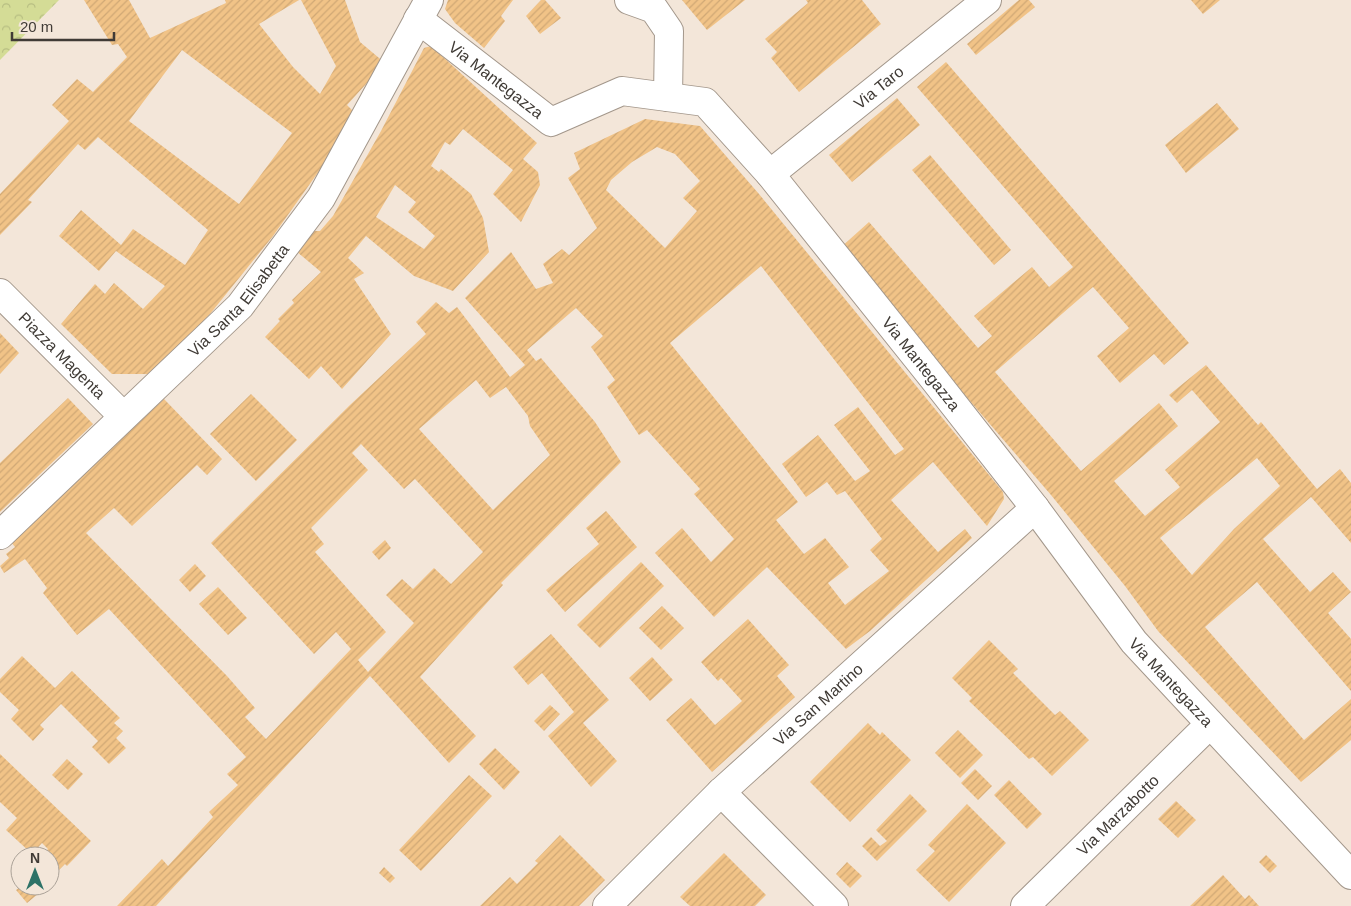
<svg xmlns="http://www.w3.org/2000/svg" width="1351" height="906" font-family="Helvetica,sans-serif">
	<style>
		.forest { fill: url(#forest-crowns) }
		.building { fill: url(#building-hatch); fill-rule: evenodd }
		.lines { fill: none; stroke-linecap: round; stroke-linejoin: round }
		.minor-casing { stroke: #a3978b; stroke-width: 30 }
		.minor { stroke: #fff; stroke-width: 28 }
		.labels { text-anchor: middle; stroke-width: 4.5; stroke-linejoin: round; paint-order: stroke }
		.street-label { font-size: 16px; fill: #403b36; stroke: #f3e6d9 }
	</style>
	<defs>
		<pattern id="forest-crowns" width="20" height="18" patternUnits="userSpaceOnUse" patternTransform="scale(1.25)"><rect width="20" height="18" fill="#d4dc96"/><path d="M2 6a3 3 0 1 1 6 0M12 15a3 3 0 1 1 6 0" fill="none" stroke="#b7be82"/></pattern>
		<pattern id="building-hatch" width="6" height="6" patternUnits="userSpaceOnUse" patternTransform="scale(1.25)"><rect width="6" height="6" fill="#f1c387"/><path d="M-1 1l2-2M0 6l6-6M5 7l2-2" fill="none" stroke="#d0a875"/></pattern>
	</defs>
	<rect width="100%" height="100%" fill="#f3e6d9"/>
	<path class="forest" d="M0 0H59L0 60Z"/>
	<g class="building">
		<path d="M84 0H129L150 38 226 3 225 0H299L259 24 293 67 320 94 336 66 301 0H345L360 42 385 63 347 105 358 116 273 236 210 314 152 374H112L61 324 95 284 105 294 114 283 143 309 165 286 116 251 99 271 59 236 81 210 121 245 133 229 185 265 208 230 98 137 85 150 78 144 28 200 32 202 0 235V194L69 121 52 105 77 79 93 92 127 57 118 44 112 45ZM182 50 292 133 239 204 129 121Z"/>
		<path d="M448 0H513L501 16 505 21 484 48 455 23 445 9Z"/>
		<path d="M541 0H545L561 18 540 34 526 16Z"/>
		<path d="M682 0H745L707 30Z"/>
		<path d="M806 0H862L881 24 799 92 771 58 777 52 765 39 808 3Z"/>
		<path d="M1019 0H1029L1035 7 976 55 967 44Z"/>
		<path d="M1191 0H1220L1203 14Z"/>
		<path d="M431 46 537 143 523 159 538 172 540 185 521 222 493 194 513 170 463 129 450 145 445 142 431 166 439 172 441 169 471 194 483 218 489 252 453 291 414 276 366 236 348 258 364 273 354 279 391 334 342 389 321 366 309 379 265 337 280 321 278 319 294 303 292 300 321 272 296 251 313 231H320L333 216 381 131 424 48ZM395 185 416 202 408 212 435 236 424 249 376 217Z"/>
		<path d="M946 62 1189 343 1164 365 1154 354 1120 383 1097 356 1129 328 1093 287 995 372 1081 471 1159 403 1178 426 1114 481 1145 516 1180 487 1165 470 1220 422 1192 390 1177 403 1169 395 1206 365 1258 425 1261 422 1317 489 1340 469 1351 483V543L1311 497 1263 539 1310 592 1333 572 1351 592 1328 613 1351 639V691L1257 582 1205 627 1304 740 1351 699V740L1301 782 1158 631 1125 586 1051 495 839 249 869 222 978 348 992 336 974 316 1032 267 1049 287 1073 267 917 87ZM1257 458 1280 486 1234 529 1192 575 1160 538Z"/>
		<path d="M897 98 920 125 852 182 829 155Z"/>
		<path d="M1217 103 1239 129 1186 173 1165 145Z"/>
		<path d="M645 119 700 126 759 194 1003 492 1004 499 987 526 933 462 891 500 938 552 965 529 972 538 870 631 846 649 767 567 714 617 655 553 682 528 711 562 734 539 694 494 700 489 647 430 639 435 607 387 615 380 591 347 603 336 576 308 527 350 536 361 541 358 595 422 621 462 501 583 503 585 420 677 476 736 449 763 370 676 156 906H117L162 859 168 866 213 817 209 812 238 785 227 774 246 757 109 609 77 635 43 593 47 588 25 559 4 573 0 566 9 558 6 554 15 547 11 542 164 399 222 459 207 475 197 465 132 526 114 508 86 533 227 676 255 708 245 717 266 739 351 649 336 632 314 654 211 543 350 405 426 334 416 322 436 302 449 313 457 307 510 377 525 365 465 298 511 252 536 289 553 283 543 264 562 249 569 255 597 228 568 178 580 169 574 153ZM657 147 675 154 700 181 683 198 697 211 665 248 606 190 611 180 632 162ZM761 266 904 449 895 455 858 407 834 425 870 471 855 481 818 435 782 464 806 497 827 482 837 495 845 491 882 539 870 550 889 571 845 605 828 583 849 567 825 538 804 554 776 520 798 502 670 343ZM476 380 490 398 506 387 528 416 530 426 550 455 493 510 419 429ZM361 444 404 489 415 479 483 552 451 584 434 568 413 589 402 579 386 595 414 623 368 672 358 660 386 632 315 552 324 544 311 528 368 470 352 453Z"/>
		<path d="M930 155 1011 250 994 265 912 170Z"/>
		<path d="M0 333 19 353 0 374Z"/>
		<path d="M251 394 297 440 256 481 210 434Z"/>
		<path d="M68 398 93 424 0 512V463Z"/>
		<path d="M606 511 637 547 565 612 546 590 599 544 586 528Z"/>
		<path d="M385 540 391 548 379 560 372 552Z"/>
		<path d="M641 562 664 586 600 648 577 625Z"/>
		<path d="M195 564 206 576 190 592 179 580Z"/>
		<path d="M218 587 247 618 228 635 199 604Z"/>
		<path d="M662 606 684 628 661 650 639 628Z"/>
		<path d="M748 619 789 665 777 676 795 697 712 772 666 720 691 698 715 725 742 701 721 678 718 681 701 662Z"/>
		<path d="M551 634 609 700 583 723 617 761 591 787 548 736 574 712 542 673 528 685 513 667Z"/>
		<path d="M989 640 1018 669 1013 673 1055 715 1060 711 1089 740 1052 776 1033 757 1029 759 969 701 972 698 952 678Z"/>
		<path d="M22 656 55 688 72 671 120 718 114 723 123 731 116 738 126 748 109 764 92 747 98 741 61 704 40 725 44 729 33 741 11 719 19 710 0 692V679Z"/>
		<path d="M652 657 673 680 650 701 629 678Z"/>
		<path d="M550 705 560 714 544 731 534 721Z"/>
		<path d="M868 723 880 735 882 732 911 760 850 822 810 782Z"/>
		<path d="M958 730 983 755 960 778 935 753Z"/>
		<path d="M495 748 520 772 504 790 479 764Z"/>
		<path d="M0 754 91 841 67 866 65 864 55 874 50 870V856H41L48 849 42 843 32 854 6 830 17 818 0 802Z"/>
		<path d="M67 759 83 774 68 790 52 775Z"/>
		<path d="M975 769 992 786 978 800 961 783Z"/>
		<path d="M469 775 492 796 421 871 399 850Z"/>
		<path d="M1009 780 1042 814 1027 829 994 795Z"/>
		<path d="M910 794 927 811 877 861 862 846 871 837 880 846 887 841 876 830Z"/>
		<path d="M1176 801 1196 820 1178 838 1158 819Z"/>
		<path d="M967 804 1006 843 949 902 916 870 935 851 928 845Z"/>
		<path d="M560 835 605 880 579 906H480L510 877 517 884 538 863 535 861Z"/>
		<path d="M724 853 766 895 755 906H690L680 897Z"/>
		<path d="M1266 855 1277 866 1270 873 1259 862Z"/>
		<path d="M847 862 862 876 850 888 836 874Z"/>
		<path d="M384 867 395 878 390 883 379 873Z"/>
		<path d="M1223 875 1245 899 1249 895 1259 906H1190Z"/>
		<path d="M21 886H41L44 889 27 903 16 890Z"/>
	</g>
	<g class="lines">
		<g class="minor-casing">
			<g id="minor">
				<path d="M629 0 654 9 669 31 668 97"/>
				<path id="s1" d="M418 19 551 122 622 91 705 102 770 174 933 378 1035 508 1134 642 1351 875"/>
				<path id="s2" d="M770 174 987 0"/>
				<path id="s3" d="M0 293 123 416"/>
				<path id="s4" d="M0 535 240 306 321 198 429 0"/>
				<path d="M721 792 834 906"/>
				<path id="s5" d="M607 906 721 792 1035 508"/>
				<path id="s6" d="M1025 906 1210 724"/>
			</g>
		</g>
		<use href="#minor" class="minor"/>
	</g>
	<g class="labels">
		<g class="street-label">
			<text dy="6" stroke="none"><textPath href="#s1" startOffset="99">Via Mantegazza</textPath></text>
			<text dy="6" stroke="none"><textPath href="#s2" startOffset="139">Via Taro</textPath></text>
			<text dy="6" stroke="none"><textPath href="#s4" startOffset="335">Via Santa Elisabetta</textPath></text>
			<text dy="6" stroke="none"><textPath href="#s3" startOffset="88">Piazza Magenta</textPath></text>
			<text dy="6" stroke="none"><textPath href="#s1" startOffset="669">Via Mantegazza</textPath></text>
			<text dy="6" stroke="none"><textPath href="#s1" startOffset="1074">Via Mantegazza</textPath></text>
			<text dy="6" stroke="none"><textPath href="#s5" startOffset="292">Via San Martino</textPath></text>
			<text dy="6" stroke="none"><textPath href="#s6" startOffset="130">Via Marzabotto</textPath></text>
		</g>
	</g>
	<g transform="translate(35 871)"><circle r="24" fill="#f3e6d9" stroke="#aba298"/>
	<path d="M0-4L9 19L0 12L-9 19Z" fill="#2d7267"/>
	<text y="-8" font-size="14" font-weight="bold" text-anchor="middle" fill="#403b36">N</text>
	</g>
	<path d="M12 32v8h102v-8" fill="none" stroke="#403b36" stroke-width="2.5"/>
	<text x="20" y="32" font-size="15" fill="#403b36" stroke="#f3e6d9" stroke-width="4" paint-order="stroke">20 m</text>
</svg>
